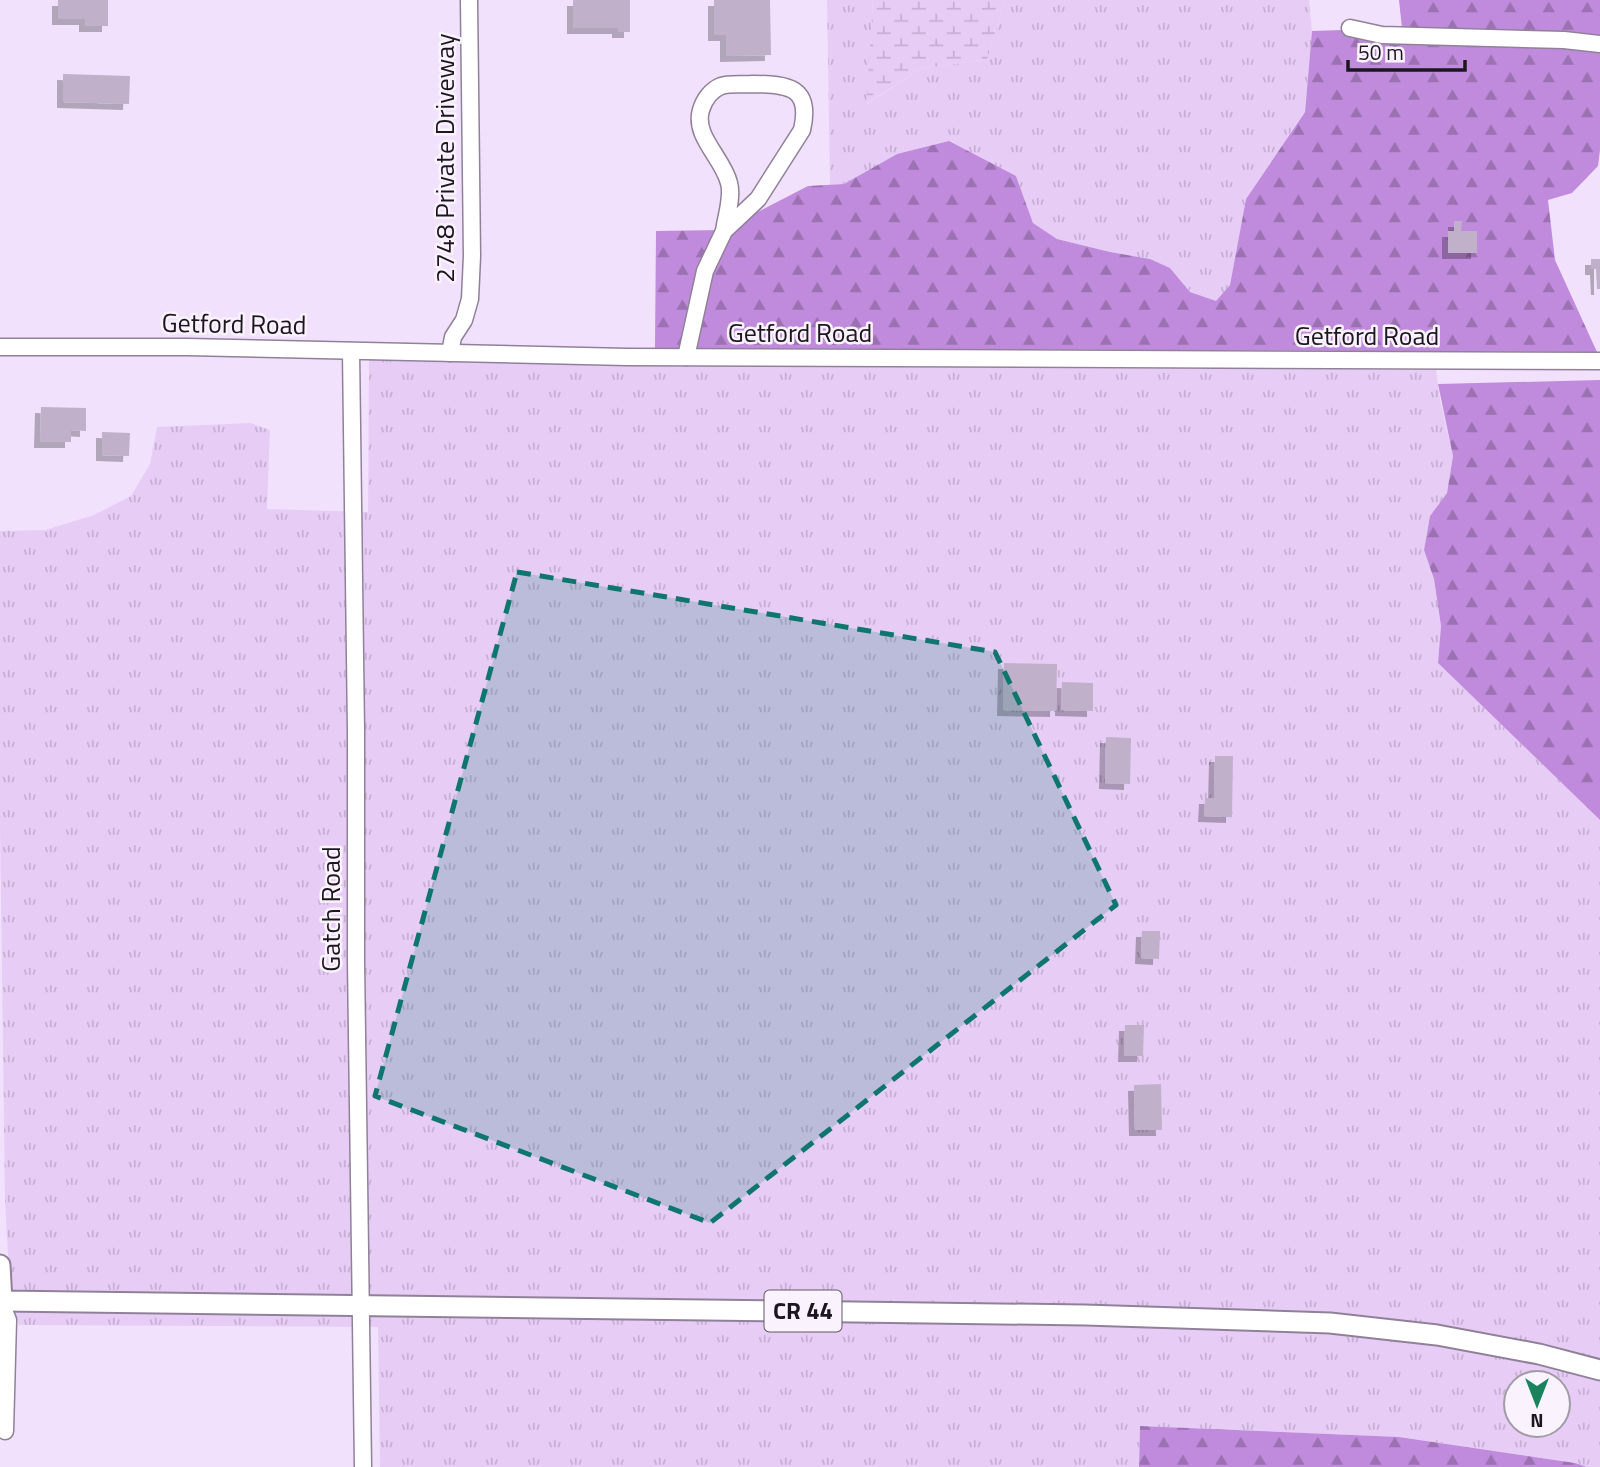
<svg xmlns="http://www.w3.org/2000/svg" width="1600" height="1467" font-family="'Titillium Web',sans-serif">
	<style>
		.grass { fill: url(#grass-tufts); fill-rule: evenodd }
		.forest { fill: url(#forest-firs) }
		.wetland { fill: url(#wetland-marsh) }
		.building { fill: #c0b0ca; filter: url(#shadow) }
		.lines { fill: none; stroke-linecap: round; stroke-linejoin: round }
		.minor-casing { stroke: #908199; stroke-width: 19 }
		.major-casing { stroke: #908199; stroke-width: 23 }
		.minor { stroke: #fff; stroke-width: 16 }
		.major { stroke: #fff; stroke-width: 19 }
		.marked { fill: #0f766e; fill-opacity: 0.2; stroke: #0f766e; stroke-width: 5; stroke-dasharray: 14 9; stroke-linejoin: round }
		.labels { text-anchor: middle; stroke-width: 5; stroke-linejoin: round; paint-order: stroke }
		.shield { fill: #faf3fe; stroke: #5f5862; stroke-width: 2 }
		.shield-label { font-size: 24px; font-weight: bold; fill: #1c161f }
		.street-label { font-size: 26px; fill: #1c161f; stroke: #faf3fe }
	</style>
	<defs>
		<pattern id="grass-tufts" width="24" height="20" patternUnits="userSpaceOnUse" patternTransform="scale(1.75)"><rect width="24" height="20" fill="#e7cdf6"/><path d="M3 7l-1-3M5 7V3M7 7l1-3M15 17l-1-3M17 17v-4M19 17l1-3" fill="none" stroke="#c6afd2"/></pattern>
		<pattern id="forest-firs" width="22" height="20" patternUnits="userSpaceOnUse" patternTransform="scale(1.75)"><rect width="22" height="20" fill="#c08bdc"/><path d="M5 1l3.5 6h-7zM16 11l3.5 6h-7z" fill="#9b71b2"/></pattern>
		<pattern id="wetland-marsh" width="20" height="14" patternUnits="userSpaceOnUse" patternTransform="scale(1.75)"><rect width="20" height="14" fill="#e7cdf6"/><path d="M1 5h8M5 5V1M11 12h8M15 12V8" fill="none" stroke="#c6afd2"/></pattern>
		<filter id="shadow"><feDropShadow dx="-6" dy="6" stdDeviation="0" flood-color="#0004"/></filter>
	</defs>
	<rect width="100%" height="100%" fill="#f2e1fc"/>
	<g class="grass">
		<path d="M827 0H873L867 104 920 69 987 59 1005 0H1309L1312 31 1305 111 1246 199 1230 285 1216 302 1190 292 1170 268 1150 259 1110 252 1057 239 1033 223 1016 176 897 154 844 184 830 185Z"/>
		<path d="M369 360 627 366 1436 370 1440 400 1453 456 1447 493 1430 516 1424 550 1434 579 1441 626 1438 663 1600 820V1361L1085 1306 10 1292 5 1200 0 825V531L45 530 94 515 131 496 150 464 157 427 250 423 270 430 267 509 368 512Z"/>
		<path d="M0 1310 1085 1324 1330 1332 1436 1344 1537 1363 1600 1379V1467H1587L1575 1463 1399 1437 1140 1426 1139 1467H380L378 1327 19 1325 17 1319H0ZM1516 1383H1558V1425H1516Z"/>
	</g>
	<g class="forest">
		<path d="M1399 0H1600V150L1598 166 1572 193 1548 200 1555 260 1597 352 655 348 656 231 723 230 808 186 844 184 897 154 949 141 1016 176 1033 223 1057 239 1110 252 1150 259 1170 268 1190 292 1216 301 1230 285 1246 199 1305 112 1312 31 1402 28Z"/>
		<path d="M1600 380V820L1438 663 1441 626 1434 579 1424 550 1430 516 1447 493 1453 456 1438 384Z"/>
		<path d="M1140 1426 1399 1437 1575 1463 1587 1467H1139Z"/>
	</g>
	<path class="wetland" d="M873 0H1005L987 59 920 69 866 104Z"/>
	<g class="building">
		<path d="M58 0H108V26H85V19H58Z"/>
		<path d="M573 0H630V32H618V28H573Z"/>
		<path d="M714 0H770L771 55 726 56V35H714Z"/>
		<path d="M63 74 130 76 129 104 63 102Z"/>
		<path d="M1454 221H1462L1461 231H1477V253H1448V231H1454Z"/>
		<path d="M1591 259H1600V289H1597L1596 269H1591Z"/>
		<path d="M41 407 86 408V431L71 430V442H40Z"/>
		<path d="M102 432 130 433 129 456 102 455Z"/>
		<path d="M1004 663 1057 664 1056 711 1003 710Z"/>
		<path d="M1062 682 1093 683V711L1061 710Z"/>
		<path d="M1106 737 1131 738 1130 784 1105 783Z"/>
		<path d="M1215 756H1233L1232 817 1204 816 1205 798H1214Z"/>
		<path d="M1142 931H1160L1159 959 1141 958Z"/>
		<path d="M1125 1025H1144L1143 1056H1124Z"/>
		<path d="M1161 1084 1162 1130H1135L1134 1085Z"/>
	</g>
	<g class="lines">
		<g class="minor-casing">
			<g id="minor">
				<path d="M1350 28 1382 35 1564 40 1600 44"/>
				<path d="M0 347H187L627 357 1600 361"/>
				<path d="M351 351 356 732V962L363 1467"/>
				<path d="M450 353 453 337 464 320 470 299 472 256 469 0"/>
				<path d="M686 357 705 271 724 231 758 199 802 130C812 87 788 84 753 84 743 85 730 83 721 86 711 90 704 100 701 110 693 136 723 158 729 183 733 197 726 216 724 231"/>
				<path d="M0 1301 8 1320 5 1431"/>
			</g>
		</g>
		<g class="major-casing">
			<path id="major" d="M0 1265 2 1301 1085 1315 1330 1323 1437 1335 1539 1354 1600 1370"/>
		</g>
		<use href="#minor" class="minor"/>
		<use href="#major" class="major"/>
	</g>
	<path class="marked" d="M517 572 995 652 1116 905 710 1223 375 1096Z"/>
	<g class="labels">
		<rect class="shield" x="764.5" y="1290.5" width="77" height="41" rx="5"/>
		<g class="shield-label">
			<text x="803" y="1319">CR 44</text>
		</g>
		<g class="street-label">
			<text transform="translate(445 158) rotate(-90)" y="9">2748 Private Driveway</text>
			<text transform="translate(234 324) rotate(1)" y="9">Getford Road</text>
			<text x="800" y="342">Getford Road</text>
			<text x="1367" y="345">Getford Road</text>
			<text transform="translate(331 909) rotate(-90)" y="9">Gatch Road</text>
		</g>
	</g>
	<g transform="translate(1537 1404) rotate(180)"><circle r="33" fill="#faf3fe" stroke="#a19ba5" stroke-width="2"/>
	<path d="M0-5L12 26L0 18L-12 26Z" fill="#1a825d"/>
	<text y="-10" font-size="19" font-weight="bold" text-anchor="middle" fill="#1c161f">N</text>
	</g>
	<path d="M1348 60v10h117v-10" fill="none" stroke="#1c161f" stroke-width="3.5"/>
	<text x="1358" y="60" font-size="21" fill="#1c161f" stroke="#faf3fe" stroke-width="5" paint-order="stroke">50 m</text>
</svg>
